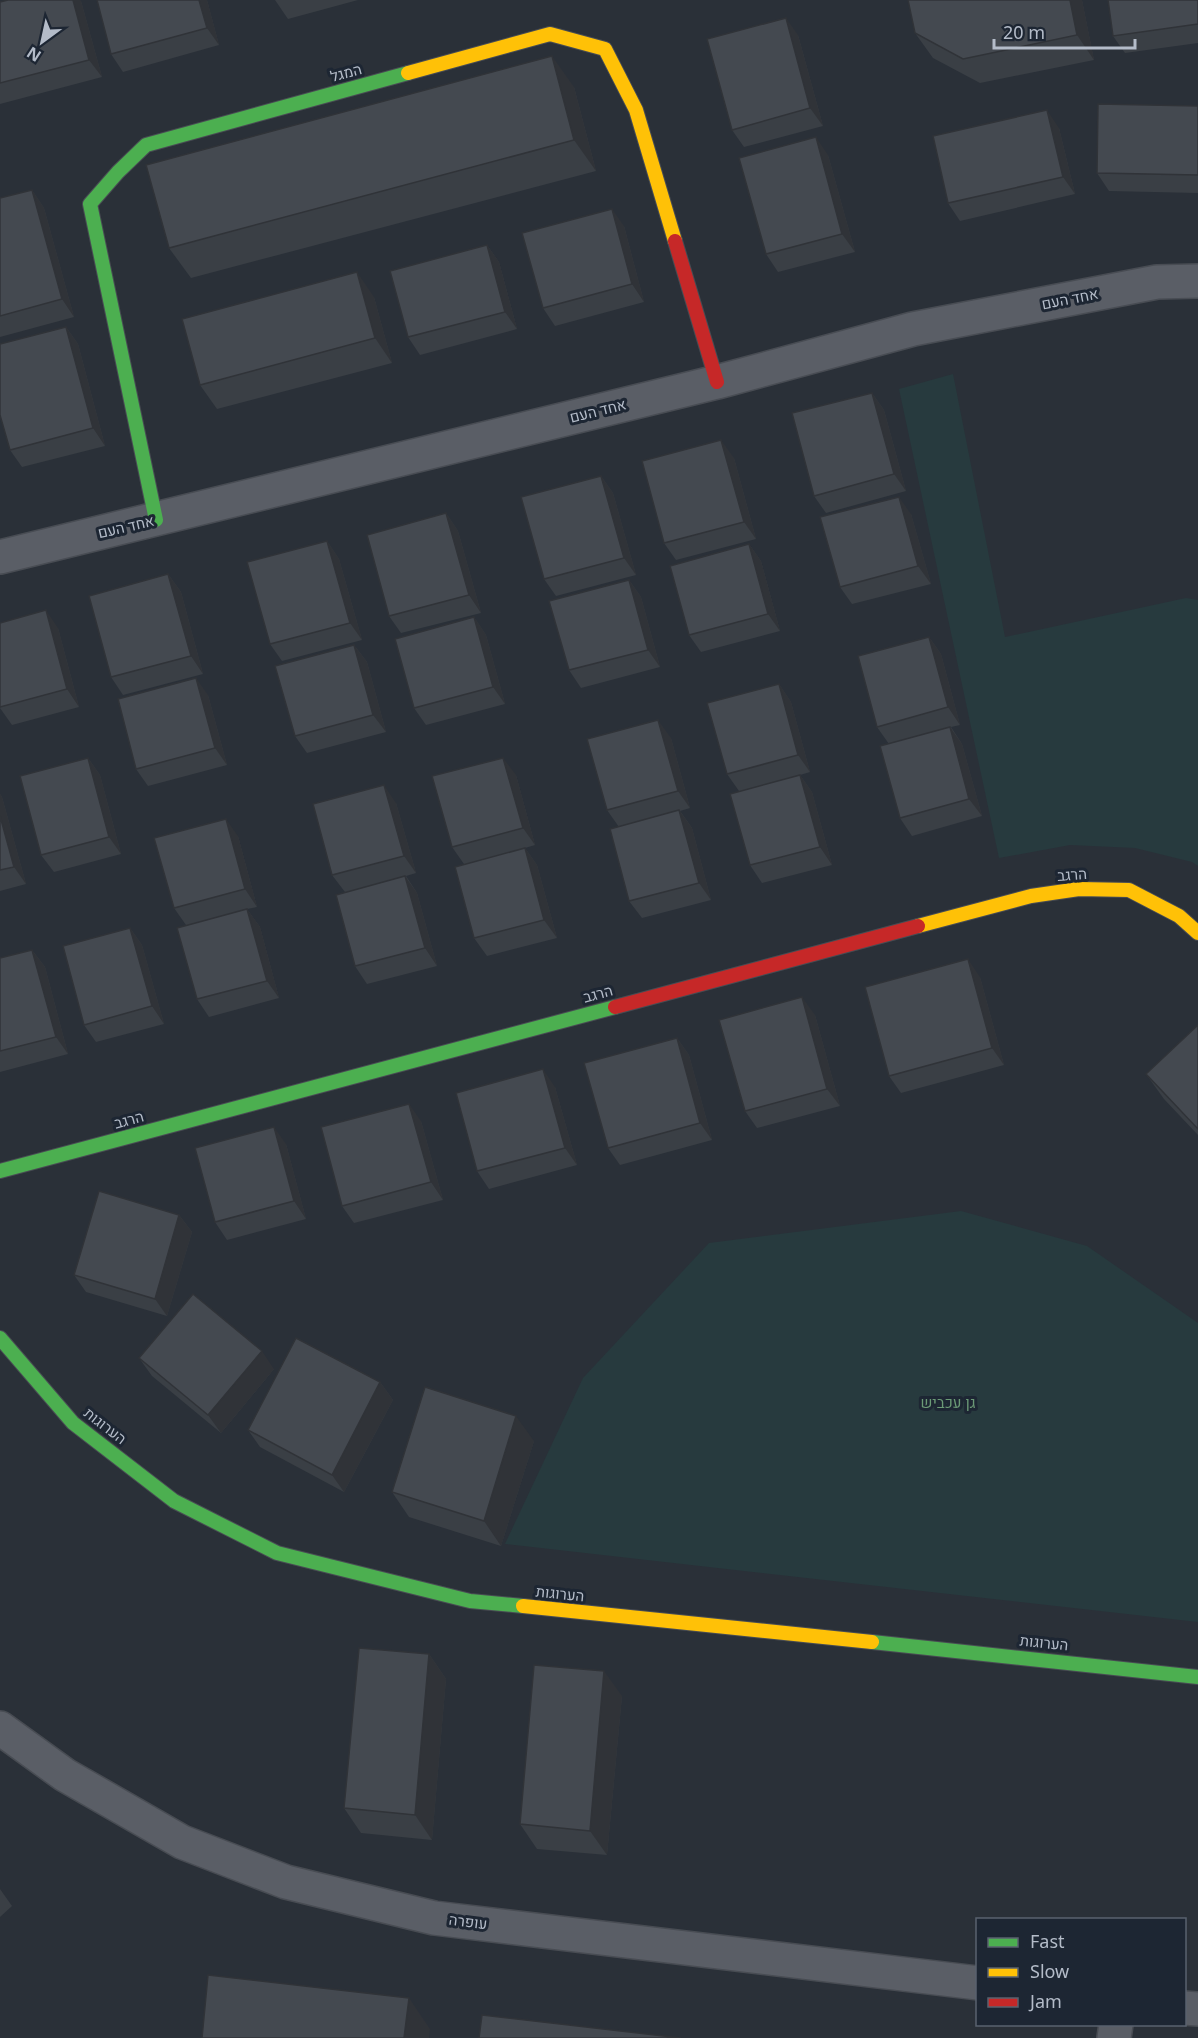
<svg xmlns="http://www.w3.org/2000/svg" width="1198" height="2038" font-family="'Noto Sans',Heebo,sans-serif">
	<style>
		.green { fill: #273a3e }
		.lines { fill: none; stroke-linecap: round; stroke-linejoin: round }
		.street-casing { stroke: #484c53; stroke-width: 36 }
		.fast-casing { stroke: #484c53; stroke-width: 16 }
		.slow-casing { stroke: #484c53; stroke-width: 16 }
		.jam-casing { stroke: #484c53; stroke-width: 16 }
		.street { stroke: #5a5e66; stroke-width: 33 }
		.fast { stroke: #4caf50; stroke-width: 14 }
		.slow { stroke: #ffc107; stroke-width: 14 }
		.jam { stroke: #c62828; stroke-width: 14 }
		.wall { fill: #3a3f45 }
		.shaded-wall { fill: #303338 }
		.building { fill: #444950; stroke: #303338; stroke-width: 1.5 }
		.labels { text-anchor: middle; stroke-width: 6; stroke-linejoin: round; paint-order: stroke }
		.street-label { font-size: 15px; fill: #b4bcc9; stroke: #1d2633 }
		.park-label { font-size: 15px; fill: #6b9a76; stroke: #1d2633 }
	</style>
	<rect width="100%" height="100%" fill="#2a3038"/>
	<g class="green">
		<path d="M953 374 1005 637 1186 598 1198 600V866L1192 862 1135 848 1070 845 999 858 899 389Z"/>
		<path d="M961 1211 1087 1246 1198 1323V1622L505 1544 583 1378 709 1243Z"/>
	</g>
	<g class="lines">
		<g class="street-casing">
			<g id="street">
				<path d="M0 557 717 382 913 329 1157 282 1198 281"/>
				<path d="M0 1728 65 1775 182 1842 286 1882 434 1918 978 1983"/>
				<path d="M1184 2008 1198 2009"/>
				<path d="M1114 2038 1116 2024"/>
			</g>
		</g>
		<g class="fast-casing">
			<g id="fast">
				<path d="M156 520 90 204 118 172 146 145 408 73"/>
				<path d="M0 1171 615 1007"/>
				<path d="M0 1338 73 1423 174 1501 277 1553 470 1601 523 1606"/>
				<path d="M872 1642 1198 1677"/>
			</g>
		</g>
		<g class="slow-casing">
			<g id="slow">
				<path d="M408 73 550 34 605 49 636 110 675 241"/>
				<path d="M918 926 1031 896 1079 889 1129 890 1179 916 1198 933"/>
				<path d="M523 1606 872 1642"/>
			</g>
		</g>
		<g class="jam-casing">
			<g id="jam">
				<path d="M675 241 717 382"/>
				<path d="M615 1007 918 926"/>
			</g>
		</g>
		<use href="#street" class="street"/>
		<use href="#fast" class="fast"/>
		<use href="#slow" class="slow"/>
		<use href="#jam" class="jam"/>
	</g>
	<g class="wall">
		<path d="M207 0 219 45 123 72 111 54Z"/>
		<path d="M275 0H358L288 19Z"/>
		<path d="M908 0H1082L1094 60 980 83 933 58 915 33Z"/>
		<path d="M1198 0V43L1125 53 1113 36Z"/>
		<path d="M81 1 102 77 0 104V2Z"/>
		<path d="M798 35 823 126 744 147 732 130Z"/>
		<path d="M574 87 596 171 191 278 169 248Z"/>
		<path d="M1198 106V193L1109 191 1097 173Z"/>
		<path d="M1059 128 1075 194 960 221 948 203Z"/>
		<path d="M828 155 855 252 778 272 766 254Z"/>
		<path d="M32 190 44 208 74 317 0 337V198Z"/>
		<path d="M624 226 644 302 555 326 543 308Z"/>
		<path d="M487 245 499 262 517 329 420 355 408 337Z"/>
		<path d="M374 297 392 363 217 409 200 385Z"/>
		<path d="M66 327 78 344 105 446 22 467 10 450Z"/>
		<path d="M872 393 884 410 906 491 826 513 814 496Z"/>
		<path d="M734 458 756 539 676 560 664 543Z"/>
		<path d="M601 476 613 493 636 575 556 596 544 579Z"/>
		<path d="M446 513 458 531 481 613 401 633 389 616Z"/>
		<path d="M911 514 931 584 852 604 840 587Z"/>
		<path d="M327 541 339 559 362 640 282 661 270 644Z"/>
		<path d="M749 544 761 561 780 631 701 652 689 635Z"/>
		<path d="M168 574 181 592 203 674 123 695 111 677Z"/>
		<path d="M629 580 641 597 660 667 581 688 569 670Z"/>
		<path d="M474 617 486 635 505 704 426 725 414 708Z"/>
		<path d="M58 628 79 707 12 725 0 708Z"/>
		<path d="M929 637 941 654 960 725 951 727 962 744 982 816 912 836 900 818 889 744 877 727Z"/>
		<path d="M354 645 367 662 386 732 307 753 295 736Z"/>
		<path d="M779 684 791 702 810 772 800 775 812 792 832 865 762 883 750 865 739 791 727 774Z"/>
		<path d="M208 695 227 765 148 786 136 769Z"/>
		<path d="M671 738 690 808 680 811 692 828 711 900 642 918 629 901 619 827 607 810Z"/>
		<path d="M88 758 100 775 121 854 54 872 41 855Z"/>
		<path d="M516 775 535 845 525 848 537 865 557 938 487 956 474 938 464 864 452 847Z"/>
		<path d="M0 794 2 797 26 884 0 891Z"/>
		<path d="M396 803 416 873 406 876 417 893 437 966 367 984 355 966 345 892 332 875Z"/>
		<path d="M238 836 257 907 247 909 260 927 279 998 209 1017 197 999 186 925 174 908Z"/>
		<path d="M130 928 142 945 164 1024 96 1042 84 1025Z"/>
		<path d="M32 950 45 967 68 1054 0 1072V958Z"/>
		<path d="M980 977 1004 1065 901 1093 889 1076Z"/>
		<path d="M815 1015 840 1106 757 1128 745 1111Z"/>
		<path d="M1198 1025V1135L1164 1099 1146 1074Z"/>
		<path d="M677 1038 689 1055 712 1140 620 1165 608 1148Z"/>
		<path d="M555 1087 577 1165 489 1189 477 1171Z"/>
		<path d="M421 1121 443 1200 354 1223 342 1206Z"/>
		<path d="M286 1144 306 1219 227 1240 215 1222Z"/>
		<path d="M179 1215 192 1232 167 1316 86 1292 74 1275Z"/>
		<path d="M139 1358 274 1369 221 1433 152 1376Z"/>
		<path d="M380 1382 393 1400 344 1492 260 1447 248 1430Z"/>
		<path d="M534 1441 501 1546 409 1517 392 1492Z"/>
		<path d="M429 1654 446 1679 432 1840 361 1833 344 1808Z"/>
		<path d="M622 1696 607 1855 537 1849 520 1824Z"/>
		<path d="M0 1889 12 1906 0 1917Z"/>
	</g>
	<g class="shaded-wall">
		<path d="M73 0H80L81 1 102 77 89 60Z"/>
		<path d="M199 0H207L219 45 207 28Z"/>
		<path d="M1070 0H1082L1094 60 1077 35Z"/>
		<path d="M786 18 798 35 823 126 810 108Z"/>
		<path d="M552 56 574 87 596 171 574 140Z"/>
		<path d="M1047 110 1059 128 1075 194 1063 177Z"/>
		<path d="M816 137 828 155 855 252 842 234Z"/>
		<path d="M32 190 44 208 74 317 62 299Z"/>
		<path d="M612 209 624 226 644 302 632 284Z"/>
		<path d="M487 245 499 262 517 329 505 312Z"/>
		<path d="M357 272 374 297 392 363 375 338Z"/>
		<path d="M66 327 78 344 105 446 93 428Z"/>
		<path d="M872 393 884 410 906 491 894 474Z"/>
		<path d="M721 440 734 458 756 539 744 522Z"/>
		<path d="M601 476 613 493 636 575 624 558Z"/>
		<path d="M899 497 911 514 931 584 918 566Z"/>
		<path d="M446 513 458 531 481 613 469 595Z"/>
		<path d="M327 541 339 559 362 640 350 623Z"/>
		<path d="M749 544 761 561 780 631 768 614Z"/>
		<path d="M168 574 181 592 203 674 191 656Z"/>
		<path d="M629 580 641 597 660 667 648 650Z"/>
		<path d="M46 610 58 628 79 707 67 689Z"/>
		<path d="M474 617 486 635 505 704 493 687Z"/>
		<path d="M929 637 941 654 960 725 948 707Z"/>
		<path d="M354 645 367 662 386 732 373 715Z"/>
		<path d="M196 678 208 695 227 765 215 748Z"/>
		<path d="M779 684 791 702 810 772 798 755Z"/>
		<path d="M658 720 671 738 690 808 678 791Z"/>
		<path d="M950 727 962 744 982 816 969 799Z"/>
		<path d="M88 758 100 775 121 854 109 837Z"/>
		<path d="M503 758 516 775 535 845 523 828Z"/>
		<path d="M800 775 812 792 832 865 820 847Z"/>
		<path d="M384 785 396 803 416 873 404 856Z"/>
		<path d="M0 794 2 797 26 884 14 867 0 816Z"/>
		<path d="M679 810 692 828 711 900 699 883Z"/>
		<path d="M226 819 238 836 257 907 245 889Z"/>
		<path d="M525 848 537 865 557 938 544 920Z"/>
		<path d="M405 876 417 893 437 966 425 948Z"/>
		<path d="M247 909 260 927 279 998 267 981Z"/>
		<path d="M130 928 142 945 164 1024 152 1006Z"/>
		<path d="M32 950 45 967 68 1054 56 1037Z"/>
		<path d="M968 959 980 977 1004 1065 992 1048Z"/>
		<path d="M802 997 815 1015 840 1106 827 1089Z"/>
		<path d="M677 1038 689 1055 712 1140 700 1123Z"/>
		<path d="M543 1069 555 1087 577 1165 565 1148Z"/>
		<path d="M409 1104 421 1121 443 1200 431 1182Z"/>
		<path d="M274 1127 286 1144 306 1219 294 1201Z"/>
		<path d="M179 1215 192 1232 167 1316 155 1299Z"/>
		<path d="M262 1351 274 1369 221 1433 208 1415Z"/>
		<path d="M380 1382 393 1400 344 1492 332 1475Z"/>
		<path d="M516 1416 534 1441 501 1546 484 1521Z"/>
		<path d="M429 1654 446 1679 432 1840 415 1815Z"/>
		<path d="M604 1671 622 1696 607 1855 590 1831Z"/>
		<path d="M409 1998 430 2029 429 2038H404Z"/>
	</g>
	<g class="building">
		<path d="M8 0H73L89 60 0 83V2Z"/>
		<path d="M97 0H199L207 28 111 54Z"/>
		<path d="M908 0H1070L1077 35 963 59 915 33Z"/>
		<path d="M1108 0H1198V24L1113 36Z"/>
		<path d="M786 18 810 108 732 130 707 39Z"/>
		<path d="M552 56 574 140 169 248 146 165Z"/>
		<path d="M1098 104 1198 106V175L1097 173Z"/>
		<path d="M1047 110 1063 177 948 203 933 136Z"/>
		<path d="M816 137 842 234 766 254 739 158Z"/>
		<path d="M32 190 62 299 0 316V198Z"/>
		<path d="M612 209 632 284 543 308 522 233Z"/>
		<path d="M487 245 505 312 408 337 390 271Z"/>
		<path d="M357 272 375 338 200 385 182 319Z"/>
		<path d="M66 327 93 428 10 450 0 415V344Z"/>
		<path d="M872 393 894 474 814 496 792 413Z"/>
		<path d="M721 440 744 522 664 543 642 461Z"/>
		<path d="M601 476 624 558 544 579 521 497Z"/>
		<path d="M899 497 918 566 840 587 820 517Z"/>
		<path d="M446 513 469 595 389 616 367 535Z"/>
		<path d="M327 541 350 623 270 644 247 562Z"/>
		<path d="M749 544 768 614 689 635 670 566Z"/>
		<path d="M168 574 191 656 111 677 89 596Z"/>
		<path d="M629 580 648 650 569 670 549 601Z"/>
		<path d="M46 610 67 689 0 707V623Z"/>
		<path d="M474 617 493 687 414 708 395 639Z"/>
		<path d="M929 637 948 707 877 727 858 656Z"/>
		<path d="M354 645 373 715 295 736 275 666Z"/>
		<path d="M196 678 215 748 136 769 118 699Z"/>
		<path d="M779 684 798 755 727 774 707 703Z"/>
		<path d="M658 720 678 791 607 810 587 739Z"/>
		<path d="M950 727 969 799 900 818 880 746Z"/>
		<path d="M88 758 109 837 41 855 20 776Z"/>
		<path d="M503 758 523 828 452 847 432 776Z"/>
		<path d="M800 775 820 847 750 865 730 794Z"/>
		<path d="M384 785 404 856 332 875 313 804Z"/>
		<path d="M679 810 699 883 629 901 610 829Z"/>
		<path d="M0 816 14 867 0 870Z"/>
		<path d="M226 819 245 889 174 908 154 838Z"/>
		<path d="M525 848 544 920 474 938 455 867Z"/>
		<path d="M405 876 425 948 355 966 336 895Z"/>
		<path d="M247 909 267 981 197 999 177 928Z"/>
		<path d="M130 928 152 1006 84 1025 63 946Z"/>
		<path d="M32 950 56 1037 0 1051V958Z"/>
		<path d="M968 959 992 1048 889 1076 865 987Z"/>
		<path d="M802 997 827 1089 745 1111 719 1020Z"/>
		<path d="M1198 1025V1129L1146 1074Z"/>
		<path d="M677 1038 700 1123 608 1148 584 1063Z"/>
		<path d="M543 1069 565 1148 477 1171 456 1093Z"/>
		<path d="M409 1104 431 1182 342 1206 321 1127Z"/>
		<path d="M274 1127 294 1201 215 1222 195 1148Z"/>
		<path d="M99 1191 179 1215 155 1299 74 1275Z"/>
		<path d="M193 1294 262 1351 208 1415 139 1358Z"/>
		<path d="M296 1338 380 1382 332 1475 248 1430Z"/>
		<path d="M425 1387 516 1416 484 1521 392 1492Z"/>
		<path d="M359 1648 429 1654 415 1815 344 1808Z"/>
		<path d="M534 1665 604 1671 590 1831 520 1824Z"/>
		<path d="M208 1975 409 1998 404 2038H202Z"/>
		<path d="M482 2015 681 2038H479Z"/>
	</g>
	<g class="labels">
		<g class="street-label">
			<text transform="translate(346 73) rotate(-15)" y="5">המגל</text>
			<text transform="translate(1070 299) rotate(-11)" y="5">אחד העם</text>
			<text transform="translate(598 411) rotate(-14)" y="5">אחד העם</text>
			<text transform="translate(126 527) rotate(-13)" y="5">אחד העם</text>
			<text transform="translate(1072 875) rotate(-4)" y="5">הרגב</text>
			<text transform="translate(598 994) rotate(-15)" y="5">הרגב</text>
			<text transform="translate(129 1120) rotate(-15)" y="5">הרגב</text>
			<text transform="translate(105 1426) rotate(38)" y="5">הערוגות</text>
			<text transform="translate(560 1594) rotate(6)" y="5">הערוגות</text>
			<text transform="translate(1044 1643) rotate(6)" y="5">הערוגות</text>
			<text transform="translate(468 1922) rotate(7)" y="5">עופרה</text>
		</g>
		<g class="park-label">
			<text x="948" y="1408">גן עכביש</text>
		</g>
	</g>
	<rect x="976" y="1918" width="210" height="108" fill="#1d2633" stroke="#59626f" stroke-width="1.5"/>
	<rect x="988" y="1938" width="30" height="9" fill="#4caf50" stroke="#59626f" stroke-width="1.5"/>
	<text x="1030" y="1948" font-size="18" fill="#b4bcc9">Fast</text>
	<rect x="988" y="1968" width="30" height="9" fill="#ffc107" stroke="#59626f" stroke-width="1.5"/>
	<text x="1030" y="1978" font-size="18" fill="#b4bcc9">Slow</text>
	<rect x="988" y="1998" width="30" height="9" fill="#c62828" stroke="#59626f" stroke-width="1.5"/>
	<text x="1030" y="2008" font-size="18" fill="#b4bcc9">Jam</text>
	<g transform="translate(42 42) rotate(213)" stroke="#1d2633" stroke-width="4.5" paint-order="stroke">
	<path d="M0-4.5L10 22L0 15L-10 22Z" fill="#b4bcc9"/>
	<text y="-9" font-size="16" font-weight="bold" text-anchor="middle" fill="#b4bcc9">N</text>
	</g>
	<path d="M994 39v9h141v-9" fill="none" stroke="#b4bcc9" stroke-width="3"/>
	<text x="1003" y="39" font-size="18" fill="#b4bcc9" stroke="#1d2633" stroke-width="4.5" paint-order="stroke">20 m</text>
</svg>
